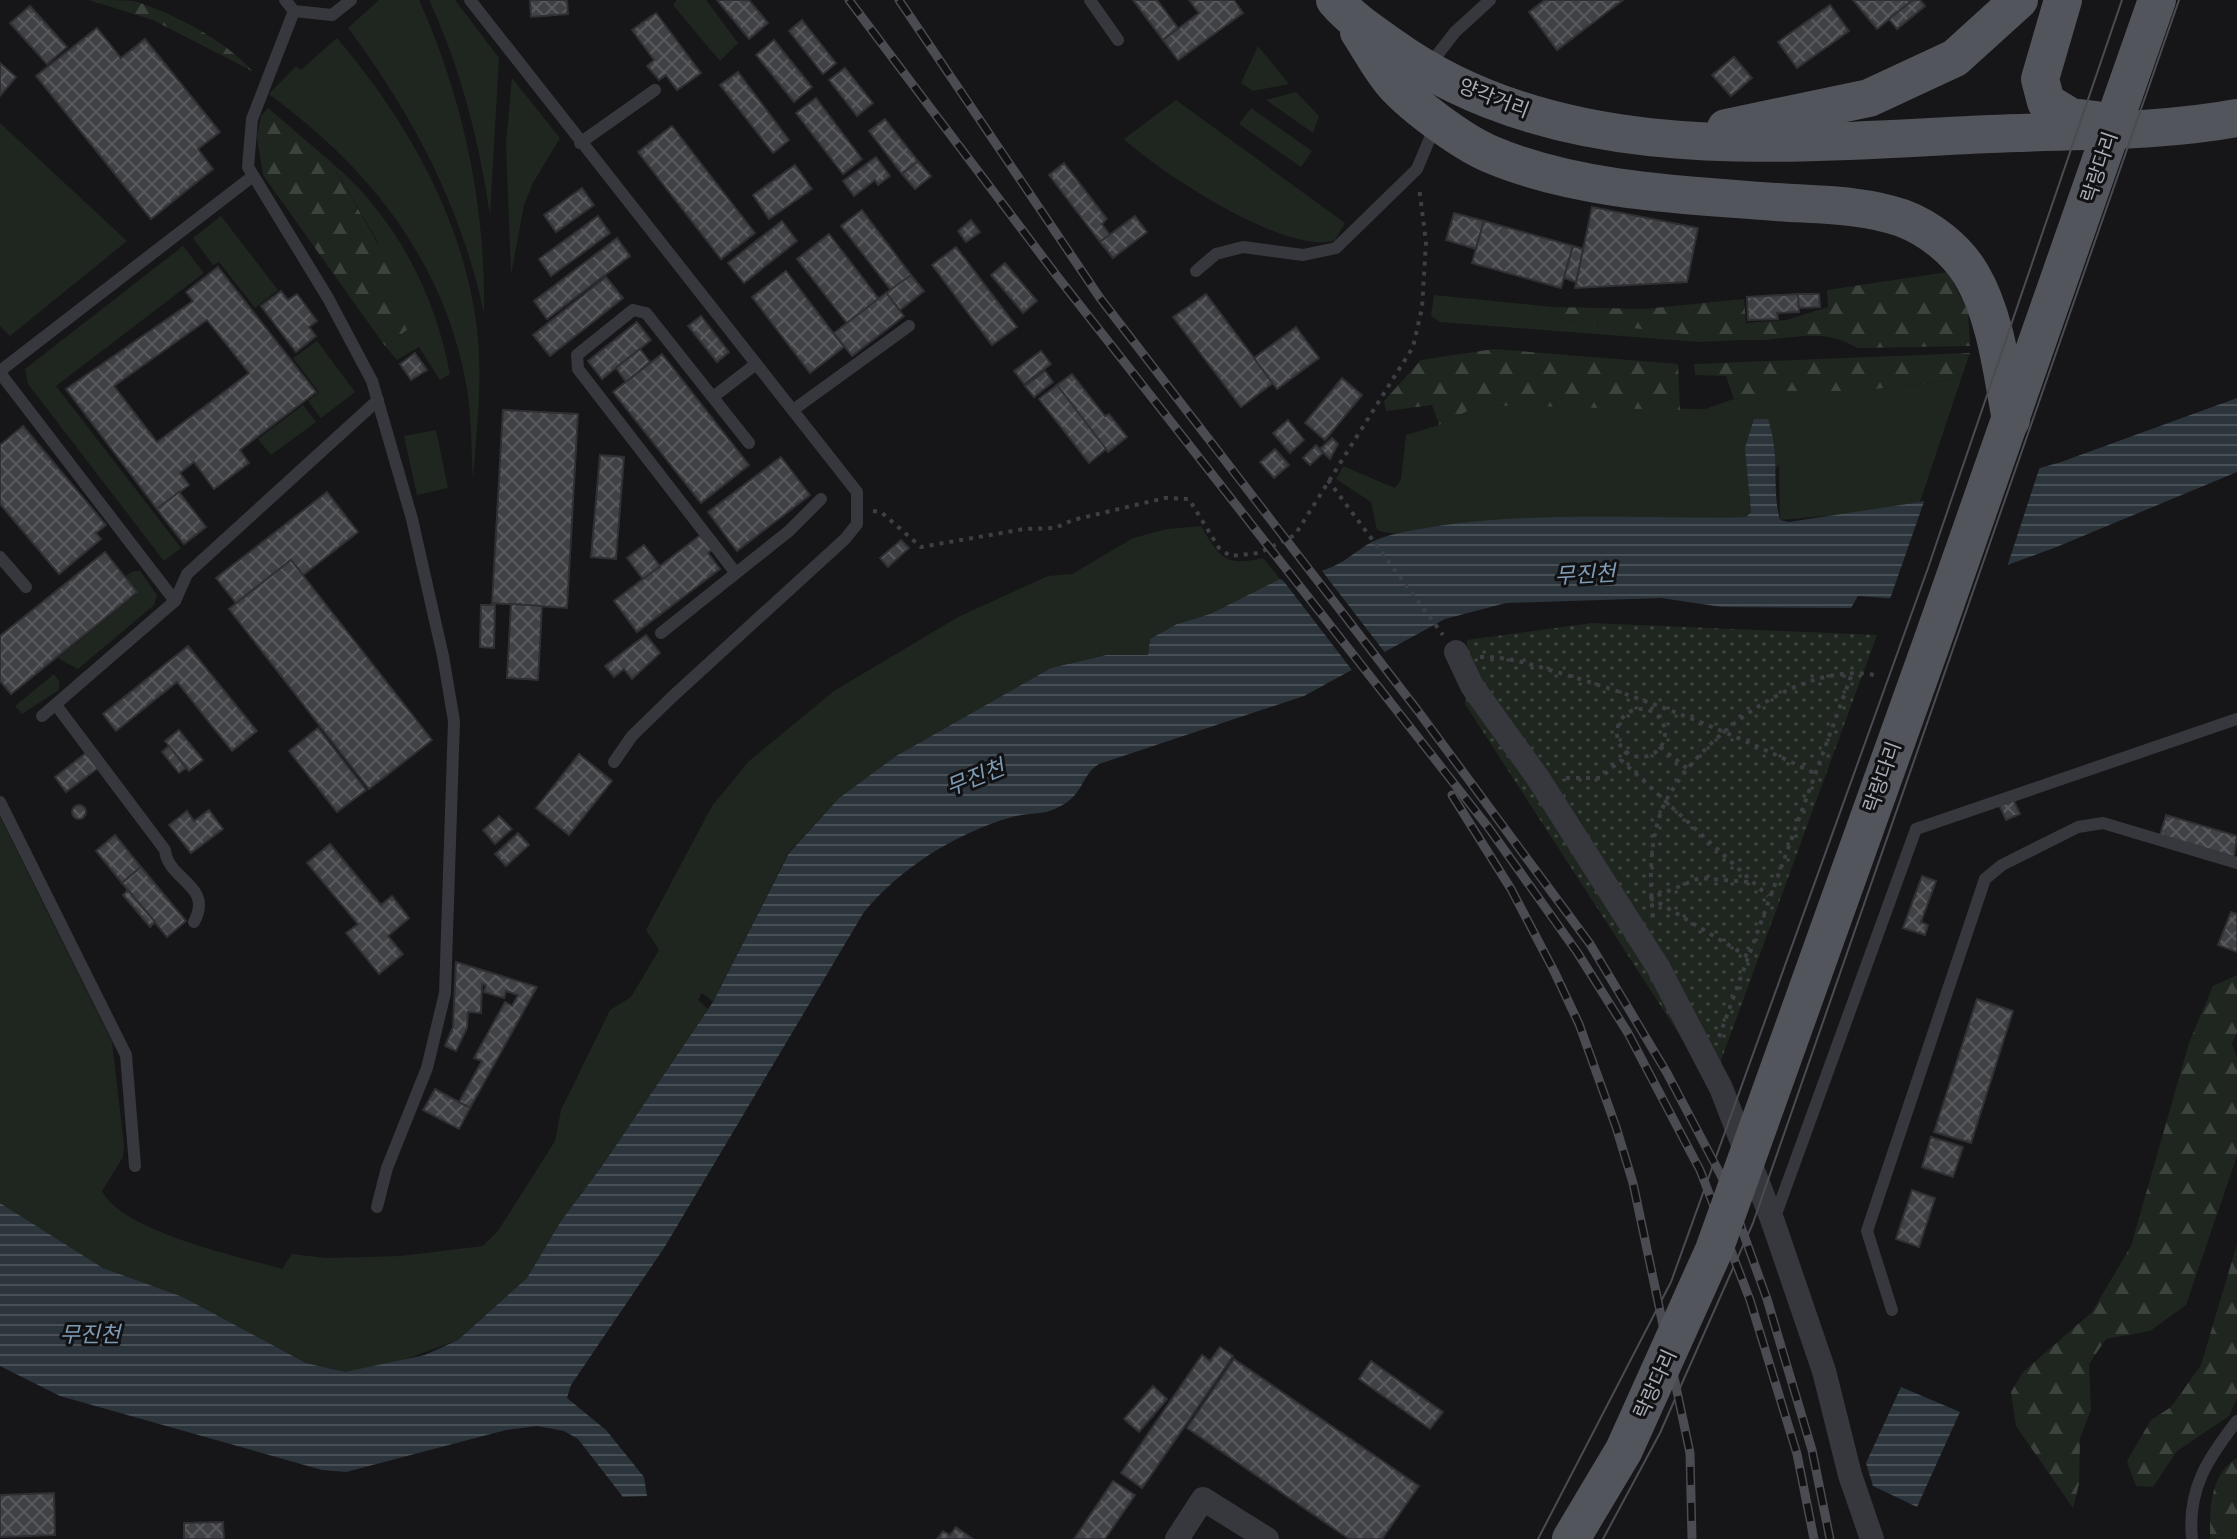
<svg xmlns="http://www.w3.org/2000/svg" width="2237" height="1539" font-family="'DejaVu Sans','Noto Sans KR',sans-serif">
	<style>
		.green { fill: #1e261f }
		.forest { fill: url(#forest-firs) }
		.park { fill: url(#park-dots) }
		.water { fill: url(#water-rules) }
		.pier { fill: #161618 }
		.building { fill: url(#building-cross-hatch); stroke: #303034; stroke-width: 2; fill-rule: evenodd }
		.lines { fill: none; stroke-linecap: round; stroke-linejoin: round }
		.path { stroke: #3d3f44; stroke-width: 4; stroke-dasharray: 4 6; stroke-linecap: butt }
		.lane { stroke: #37383d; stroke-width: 12 }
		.street { stroke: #37383d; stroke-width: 24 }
		.primary { stroke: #53555c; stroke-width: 38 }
		.tram { stroke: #4a4c52; stroke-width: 2 }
		.rail-casing { stroke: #4a4c52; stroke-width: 9 }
		.rail { stroke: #111113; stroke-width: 6; stroke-dasharray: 18; stroke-linecap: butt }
		.primary-bridge { stroke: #53555c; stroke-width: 38 }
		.labels { text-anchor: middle; stroke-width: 6; stroke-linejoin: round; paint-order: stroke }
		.street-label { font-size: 20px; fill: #a8adb8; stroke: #111113 }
		.water-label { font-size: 22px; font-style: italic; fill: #7f9bb3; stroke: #111113 }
	</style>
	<defs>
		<pattern id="forest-firs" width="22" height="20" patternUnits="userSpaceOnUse" patternTransform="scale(2)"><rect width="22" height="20" fill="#1e261f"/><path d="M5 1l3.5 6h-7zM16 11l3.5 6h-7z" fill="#3c433d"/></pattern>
		<pattern id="park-dots" width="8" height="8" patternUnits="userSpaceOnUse" patternTransform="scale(2)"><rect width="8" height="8" fill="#1e261f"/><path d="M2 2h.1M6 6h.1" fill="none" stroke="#3c433d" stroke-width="1.8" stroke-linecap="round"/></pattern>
		<pattern id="water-rules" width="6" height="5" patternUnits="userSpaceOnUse" patternTransform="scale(2)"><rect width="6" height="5" fill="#2c353c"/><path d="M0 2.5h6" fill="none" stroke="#485056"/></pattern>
		<pattern id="building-cross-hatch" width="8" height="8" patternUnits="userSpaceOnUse" patternTransform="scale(2)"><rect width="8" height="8" fill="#404145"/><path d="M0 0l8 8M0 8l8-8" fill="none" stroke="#595a5e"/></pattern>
	</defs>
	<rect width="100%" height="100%" fill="#161618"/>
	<g class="green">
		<path d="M379 0H419C463 98 486 205 484 313 461 206 413 115 348 28Z"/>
		<path d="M429 0H455L499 58 490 215C479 140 461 69 429 0Z"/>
		<path d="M677 0H706L738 43 720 61 673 5Z"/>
		<path d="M337 38C404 117 459 211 475 315 484 369 477 426 473 481 471 448 472 415 466 383 443 259 368 167 269 94L296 66 301 70Z"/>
		<path d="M1258 46 1289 84 1253 91 1241 83Z"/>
		<path d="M512 78 560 138 533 183 524 205 511 275 506 144Z"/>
		<path d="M1296 92 1319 116 1313 133 1266 100Z"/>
		<path d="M1176 100 1345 223 1335 240C1288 257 1159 172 1124 139Z"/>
		<path d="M1251 108 1312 151 1301 167 1239 124Z"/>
		<path d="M0 123 127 241 10 336 0 326Z"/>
		<path d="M331 162C395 216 435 293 450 374L440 380 419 347 397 360 385 346 407 330 390 293 378 242Z"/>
		<path d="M221 216 278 290 255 308 219 262 213 265 193 238Z"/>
		<path d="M183 246 204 273 56 386 181 548 164 561 28 384 25 369Z"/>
		<path d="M1434 295 1554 307 1564 320 1746 340 1699 342 1440 322 1431 316Z"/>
		<path d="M317 341 355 392 321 418 308 401 319 392 293 358Z"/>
		<path d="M1961 379 1920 502 1847 514 1780 520 1779 465 1749 496 1751 512 1746 517C1652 520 1556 512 1462 524 1434 527 1403 540 1377 530L1371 502 1336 479 1343 466 1395 488 1401 480 1406 435 1439 425 1480 405 1705 409 1748 394 1776 391H1858Z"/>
		<path d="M303 405 316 422 271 455 258 439Z"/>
		<path d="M436 430 448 488 417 495 404 436Z"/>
		<path d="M1201 526C1220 558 1225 567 1263 558L1280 579 1210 614 1177 624 1150 639 1148 655H1105L1051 668 896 756 839 798 789 852 713 1002 702 993 698 1000 708 1009 602 1166 561 1221 527 1278 458 1340 390 1365 344 1372 306 1363 183 1297 103 1268 0 1203V817L112 1042 124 1145 123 1157 102 1191C123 1232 238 1256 282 1269L292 1254 326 1258 400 1256 483 1246 498 1231 555 1141 561 1110 610 1010 631 997 659 950 646 930 712 806 749 761 834 691 958 617 1048 576 1072 574 1133 538 1167 529Z"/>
		<path d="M134 571H140L157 595 154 605 78 669 58 658 138 593 125 576Z"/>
		<path d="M54 674 59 681V690L22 714 15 706Z"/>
	</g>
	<g class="forest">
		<path d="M89 0C103 0 120 0 133 1 170 11 228 42 252 71L153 20Z"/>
		<path d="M268 108 331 162 396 275 390 293 407 330 385 346 263 175 257 137 261 116Z"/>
		<path d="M1948 272 1968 312 1970 346 1857 348C1820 324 1783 343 1743 340 1683 335 1623 326 1564 320L1554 307 1644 309 1744 299 1746 323 1786 320 1828 307 1827 290Z"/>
		<path d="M1494 349 1678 364 1680 410 1480 405 1439 425 1432 405 1386 411 1384 401 1421 360Z"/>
		<path d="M1970 353 1961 379 1858 391H1776L1734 399 1726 376 1695 375 1694 364Z"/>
		<path d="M2237 975V1032L2232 1044 2237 1057V1156L2186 1305 2150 1331 2106 1339 2089 1364 2091 1410 2080 1438 2079 1484 2073 1508 2016 1426 2011 1392 2023 1372 2092 1312 2131 1246 2189 1043 2213 986Z"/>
		<path d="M2237 1244V1398L2229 1416 2177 1451 2153 1487 2136 1486 2127 1461 2151 1420 2171 1407 2201 1365Z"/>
		<path d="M2237 1458V1539H2210C2210 1510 2209 1475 2237 1458Z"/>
	</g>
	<path class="park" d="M1592 623 1877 635 1712 1085 1465 704 1467 640Z"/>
	<g class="water">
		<path d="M2237 398V472L2054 548 1912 600 1858 596 1851 608 1722 607 1661 598 1506 603 1445 619 1304 696 1099 764C1080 776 1085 794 1059 807 1043 816 1029 812 1012 817 954 834 902 867 864 912L664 1248 571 1385 567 1398 606 1430 644 1477 647 1496 623 1497 578 1439 564 1431 537 1426 506 1430 346 1472 322 1470 60 1396 0 1366V1203L103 1268 183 1297 306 1363 345 1372 425 1355 458 1340 527 1278 561 1221 602 1166 713 1002 789 853 839 798 896 756 1051 668 1106 655H1148L1150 639 1177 624 1210 614 1280 579 1285 582C1300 577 1317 573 1332 567 1355 557 1362 542 1391 535 1507 508 1629 520 1746 517L1751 512 1745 448 1754 419H1768C1781 459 1771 485 1780 520L1789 522 1920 502 2061 462Z"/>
		<path d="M1901 1387 1960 1412 1917 1507 1873 1486 1866 1463Z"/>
	</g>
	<g class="pier">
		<path d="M2041 463 2006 570 1913 604 1889 602 1926 496Z"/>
		<path d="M1319 567 1386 654 1355 674 1279 575 1285 578Z"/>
	</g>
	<g class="building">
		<path d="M530 0H567L568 14 531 17Z"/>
		<path d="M717 0H749L768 23 749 39Z"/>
		<path d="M1133 0H1157L1178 28 1163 40Z"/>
		<path d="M1189 0H1234L1243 13 1178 60 1163 40 1199 13Z"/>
		<path d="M1545 0H1623L1557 50 1529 12Z"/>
		<path d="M1853 0H1913L1877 29Z"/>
		<path d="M1913 0H1920L1925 6 1897 29 1889 19Z"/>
		<path d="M1830 5 1849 31 1797 68 1778 42Z"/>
		<path d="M30 6 67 47 47 64 10 23Z"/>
		<path d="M656 13 701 73 677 90 666 75 659 80 647 66 654 60 632 30Z"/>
		<path d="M802 20 836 63 823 74 789 31Z"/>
		<path d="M97 28 121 58 145 39 220 132 198 149 213 169 151 219 36 76Z"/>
		<path d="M774 40 812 87 794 102 756 55Z"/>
		<path d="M1734 57 1752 78 1731 96 1712 75Z"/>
		<path d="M0 63 16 77 0 96Z"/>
		<path d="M845 68 873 103 857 116 829 80Z"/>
		<path d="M738 72 789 140 773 153 720 85Z"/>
		<path d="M816 98 862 159 843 174 796 113Z"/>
		<path d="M885 119 918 161 902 174 869 131Z"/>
		<path d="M672 126 755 233 721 259 638 152Z"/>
		<path d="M876 157 890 176 878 185 875 180 854 196 843 181Z"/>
		<path d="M918 161 931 176 915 189 902 174Z"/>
		<path d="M1064 163 1107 219 1102 224 1110 235 1100 242 1049 175Z"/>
		<path d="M795 165 812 189 769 219 753 195Z"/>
		<path d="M582 188 594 205 556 232 544 215Z"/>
		<path d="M1592 207 1698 228 1687 282 1575 288Z"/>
		<path d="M862 210 911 275 891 290 841 226Z"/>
		<path d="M1454 213 1484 221 1476 249 1446 240Z"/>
		<path d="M598 216 610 233 551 276 539 259Z"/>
		<path d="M1135 216 1147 232 1113 258 1100 242Z"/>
		<path d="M971 220 980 232 966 242 958 231Z"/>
		<path d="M782 221 797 241 744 283 728 263Z"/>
		<path d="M1484 221 1573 246 1561 288 1472 263Z"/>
		<path d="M829 234 879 299 847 323 797 259Z"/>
		<path d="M617 238 630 256 547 319 534 301Z"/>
		<path d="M1573 246 1583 249 1576 282 1564 278Z"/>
		<path d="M956 247 1017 327 992 345 932 265Z"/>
		<path d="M1005 263 1037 301 1023 313 991 275Z"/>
		<path d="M218 267 316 392 240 450 249 463 214 489 194 462 180 473 189 485 157 509 66 389 193 301 186 292ZM207 320 249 373 157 442 114 386Z"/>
		<path d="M786 271 844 347 810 373 752 297Z"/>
		<path d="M911 275 924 291 900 310 886 293Z"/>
		<path d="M606 277 623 298 550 356 533 335Z"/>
		<path d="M281 291 288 300 297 294 317 321 309 327 316 336 296 352 261 306Z"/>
		<path d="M886 293 904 316 852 356 834 333Z"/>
		<path d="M1206 294 1273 383 1241 407 1173 317Z"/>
		<path d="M1798 294H1819L1820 307 1798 308Z"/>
		<path d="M1798 294 1799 312 1777 313 1778 319 1748 320 1747 297Z"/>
		<path d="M701 316 729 352 717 362 688 326Z"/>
		<path d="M637 322 651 340 602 379 588 361Z"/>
		<path d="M1296 327 1319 358 1277 389 1254 358Z"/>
		<path d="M640 349 650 362 626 382 616 368Z"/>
		<path d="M1041 351 1051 364 1024 384 1014 371Z"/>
		<path d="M415 353 427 370 411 380 400 364Z"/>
		<path d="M662 354 749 465 701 503 613 392Z"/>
		<path d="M1045 371 1053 382 1034 397 1025 386Z"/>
		<path d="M1072 374 1105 416 1109 414 1127 437 1108 452 1057 385Z"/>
		<path d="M1342 378 1362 395 1325 440 1305 423Z"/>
		<path d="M1057 385 1106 449 1089 463 1039 399Z"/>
		<path d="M503 410 578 414 567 608 492 603Z"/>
		<path d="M1288 420 1304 440 1290 453 1273 433Z"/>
		<path d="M23 426 106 525 96 533 101 539 59 574 0 504V445Z"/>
		<path d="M1332 438 1338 444 1330 459 1320 449Z"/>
		<path d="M1316 445 1323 453 1310 465 1303 458Z"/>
		<path d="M1275 449 1289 465 1274 478 1260 462Z"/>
		<path d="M600 455 624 457 616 559 591 557Z"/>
		<path d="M781 457 810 495 737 551 708 512Z"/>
		<path d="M179 492 206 527 184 544 157 509Z"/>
		<path d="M327 492 358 532 303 575 291 560 236 603 216 578Z"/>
		<path d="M702 534 713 549 708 553 720 569 637 632 614 601Z"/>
		<path d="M901 540 909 548 888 567 880 558Z"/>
		<path d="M644 545 660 566 643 579 627 558Z"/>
		<path d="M105 552 137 592 11 694 0 681V636Z"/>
		<path d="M291 560 432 740 369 789 229 609Z"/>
		<path d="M511 604 542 606 538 680 507 678Z"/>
		<path d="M481 605H495L494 648 480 647Z"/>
		<path d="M646 635 660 653 632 679 624 669 614 677 605 666Z"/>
		<path d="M188 646 257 731 232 751 177 682 116 731 103 714Z"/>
		<path d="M318 728 366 790 337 812 289 751Z"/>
		<path d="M179 730 203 760 189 771 165 741Z"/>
		<path d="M169 746 186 768 179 773 162 752Z"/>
		<path d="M86 753 98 768 66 792 55 777Z"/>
		<path d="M579 754 612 781 569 835 536 808Z"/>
		<path d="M2013 799 2020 814 2006 820 1999 805Z"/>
		<circle cx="79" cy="812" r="7"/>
		<path d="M209 810 223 829 191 853 169 825 187 811 194 821Z"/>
		<path d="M2166 815 2237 836 2234 857 2160 835Z"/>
		<path d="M499 816 512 829 495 844 483 830Z"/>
		<path d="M518 833 529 845 506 866 495 854Z"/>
		<path d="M115 835 141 867 122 883 96 851Z"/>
		<path d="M330 844 381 905 392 896 409 918 388 936 403 954 379 974 346 933 358 924 307 863Z"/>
		<path d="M141 867 186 921 167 937 122 883Z"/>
		<path d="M1922 876 1936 881 1921 922 1928 925 1925 935 1903 928Z"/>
		<path d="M128 890 155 922 150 927 123 895Z"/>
		<path d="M2231 912 2237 914V952L2218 945Z"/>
		<path d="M456 962 537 987 470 1108 459 1102 482 1061 474 1058 505 1002 512 1006 518 995 506 991 504 998 484 992 486 985 482 984 481 1013 468 1012 467 1028 456 1051 445 1046 453 1027Z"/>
		<path d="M1977 999 2013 1011 1971 1143 1934 1132Z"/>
		<path d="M435 1089 470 1108 459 1129 423 1110Z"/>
		<path d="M1931 1137 1963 1147 1953 1177 1922 1167Z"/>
		<path d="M1912 1190 1935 1198 1919 1247 1896 1239Z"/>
		<path d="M1220 1347 1233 1356 1142 1488 1121 1473 1202 1355 1210 1361Z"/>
		<path d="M1234 1359 1419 1486 1382 1539H1349L1187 1428Z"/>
		<path d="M1371 1361 1443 1412 1430 1429 1359 1379Z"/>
		<path d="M1153 1386 1167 1399 1139 1432 1124 1419Z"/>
		<path d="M1113 1481 1135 1495 1105 1539H1074Z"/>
		<path d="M54 1493 55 1535 0 1537V1495Z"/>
		<path d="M223 1522 224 1539H184V1523Z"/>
		<path d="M956 1527 973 1539H937L943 1531 950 1535Z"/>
	</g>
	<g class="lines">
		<g class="path">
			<path d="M1328 480 1443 635"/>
			<path d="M873 511 881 512 921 547 1024 529 1055 528 1073 520 1165 498 1189 499 1219 548 1230 556 1259 553 1295 535 1413 347 1422 308 1426 242 1419 187"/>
			<path d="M1480 657C1510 656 1542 668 1570 676 1655 702 1734 734 1814 773"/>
			<circle cx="1641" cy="733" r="24"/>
			<path d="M1660 747 1689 770"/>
			<path d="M1627 751 1621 760 1768 896"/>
			<path d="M1566 778H1600L1621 760"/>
			<path d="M1748 882 1700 878 1651 898 1750 958"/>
			<path d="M1653 917C1649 879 1649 831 1668 797 1703 735 1801 661 1874 675"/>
			<path d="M1719 1037 1853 671"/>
		</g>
		<g class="lane">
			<path d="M285 0 294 11 332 15 351 0"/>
			<path d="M470 0 857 492V524L845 539 672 697 632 736 614 762"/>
			<path d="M1090 0 1118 40"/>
			<path d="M294 11 252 119 248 167 328 298 372 381 412 519 443 656 454 721 445 993 427 1068 387 1168 377 1207"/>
			<path d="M1431 63 1455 32 1490 0"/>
			<path d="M580 143 655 90"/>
			<path d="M1196 271 1216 254 1243 247 1303 255 1336 248 1417 169 1435 126"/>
			<path d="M0 371 253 176"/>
			<path d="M0 373 175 601"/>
			<path d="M713 397 756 364"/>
			<path d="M793 410 909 326"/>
			<path d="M0 557 26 587"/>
			<path d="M735 572 578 369 577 355 633 310 646 313 749 443"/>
			<path d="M661 633 789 531 821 499"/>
			<path d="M56 705 165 850C168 881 214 885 194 922"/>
			<path d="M42 716 175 601 187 574 378 400"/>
			<path d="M0 802 126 1055 135 1166"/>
			<path d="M1775 1217 1916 829 2237 719"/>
			<path d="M1892 1310 1867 1231 1985 879 2002 865 2078 827 2103 823 2237 863"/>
			<path d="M2192 1539C2187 1489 2208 1458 2237 1421"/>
		</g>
		<g class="street">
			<path d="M1456 652 1472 686 1538 778 1658 967 1721 1088 1773 1222 1824 1371 1850 1475 1872 1539"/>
			<path d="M1177 1539 1203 1499 1267 1539"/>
		</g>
		<g class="primary">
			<path d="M1335 0C1351 19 1371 32 1391 46 1562 170 1792 143 1990 134 2071 130 2157 133 2237 118"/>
			<path d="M2063 0 2040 79 2046 102 2071 117 2096 120"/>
			<path d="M1359 32C1369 47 1378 64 1389 78 1407 102 1462 142 1490 154 1577 191 1683 195 1776 202 1818 205 1862 204 1902 218 1929 228 1956 249 1971 274 1996 316 2002 373 2011 420"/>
			<path d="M1726 128 1869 98 1955 58 2019 0"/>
		</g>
		<g class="tram">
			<path d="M1538 1539 1671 1282 1928 568 2122 0"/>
			<path d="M1603 1539 1660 1433 1753 1223 2179 0"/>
		</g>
		<g class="rail-casing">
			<g id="rail">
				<path d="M849 0 1057 276 1488 827 1577 952 1628 1033 1700 1170 1750 1300 1797 1454 1814 1539"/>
				<path d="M899 0 1100 298 1418 711 1590 944 1667 1073 1726 1185 1767 1299 1812 1450 1830 1539"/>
				<path d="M1452 795 1511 889 1554 971 1579 1024 1616 1127 1633 1183 1690 1453 1692 1539"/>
			</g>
		</g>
		<use href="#rail" class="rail"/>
		<path class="primary-bridge" d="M1571 1539 1624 1450 1714 1250 1932 642 2157 0"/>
	</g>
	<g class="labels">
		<g class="street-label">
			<text transform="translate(1494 98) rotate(21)" y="7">양각거리</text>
			<text transform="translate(2099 167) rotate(-71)" y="7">락랑다리</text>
			<text transform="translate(1882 777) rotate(-70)" y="7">락랑다리</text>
			<text transform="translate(1655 1384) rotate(-65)" y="7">락랑다리</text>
		</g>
		<g class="water-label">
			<text transform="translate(1585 574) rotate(-3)" y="8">무진천</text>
			<text transform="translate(975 777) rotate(-22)" y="8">무진천</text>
			<text x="90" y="1342">무진천</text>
		</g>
	</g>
</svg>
